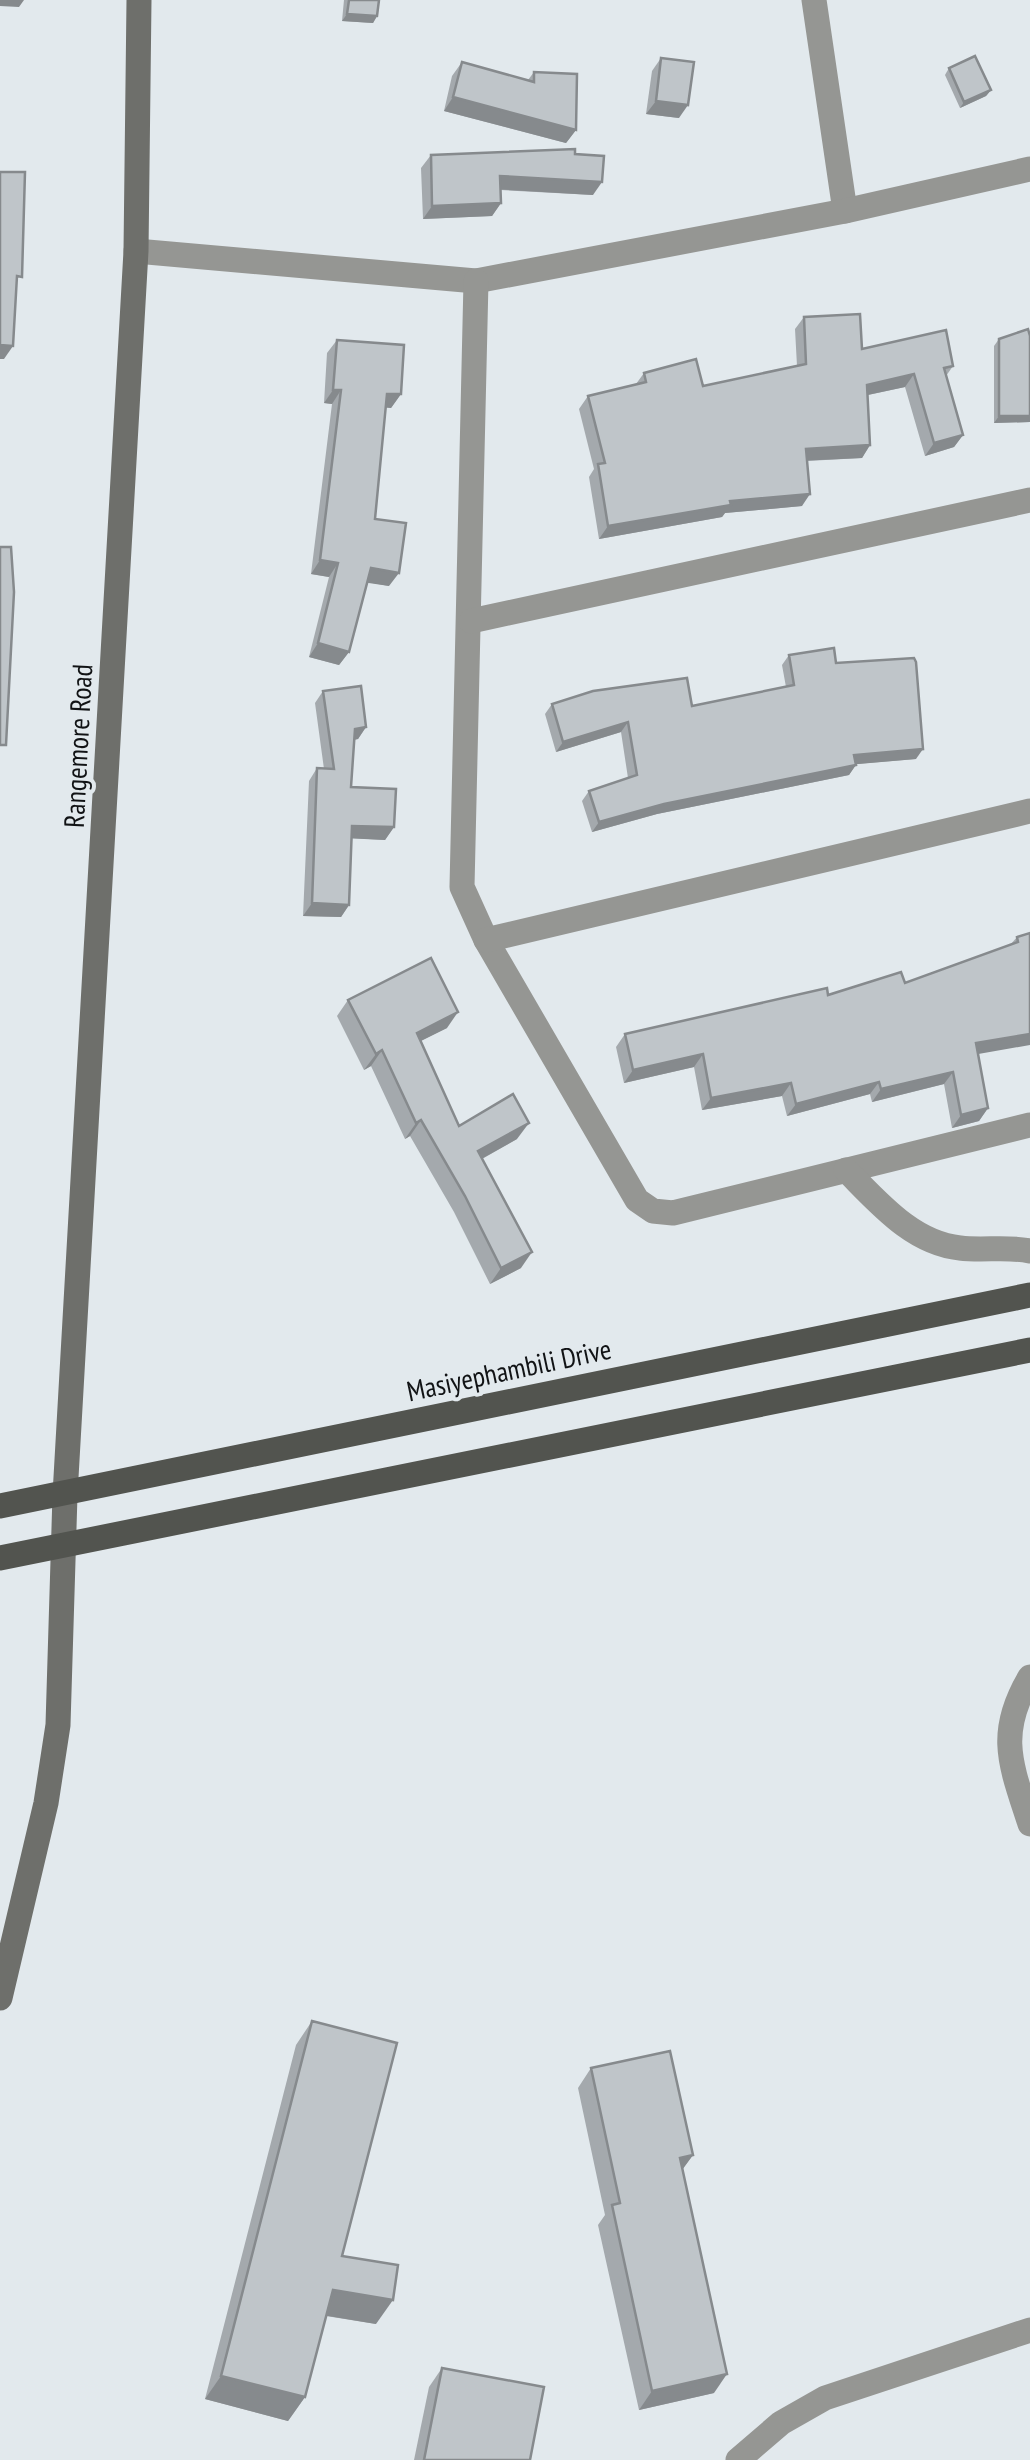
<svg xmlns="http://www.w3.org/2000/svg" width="1030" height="2460" font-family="'PT Sans Narrow',sans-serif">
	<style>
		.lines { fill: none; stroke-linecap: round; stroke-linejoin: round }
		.street { stroke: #959693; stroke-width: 25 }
		.secondary { stroke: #6e6f6b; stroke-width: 25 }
		.primary { stroke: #52544f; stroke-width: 25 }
		.wall { fill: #a4a9ad }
		.shaded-wall { fill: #868a8d }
		.building { fill: #bfc5c9; stroke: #868a8d; stroke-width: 2.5 }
		.labels { text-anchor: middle; stroke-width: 8; stroke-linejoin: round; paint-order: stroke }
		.street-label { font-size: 28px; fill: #111315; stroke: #e2e9ed }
	</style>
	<rect width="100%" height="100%" fill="#e2e9ed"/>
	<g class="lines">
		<g class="street">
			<path d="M814 0 845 211"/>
			<path d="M136 251 476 281 845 211 1030 169"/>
			<path d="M476 281 462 887 486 940 637 1200 653 1211 673 1213 1030 1125"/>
			<path d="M471 621 1030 500"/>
			<path d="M486 940 1030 811"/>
			<path d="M846 1170C878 1202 912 1243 960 1248 983 1251 1007 1246 1030 1251"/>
			<path d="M1030 1677C996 1734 1011 1765 1030 1824"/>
			<path d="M738 2460 781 2423 825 2398 1030 2330"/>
		</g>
		<path class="secondary" d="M0 1998 46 1803 58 1725 65 1495 136 251 139 0"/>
		<g class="primary">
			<path d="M0 1506 1030 1295"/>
			<path d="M0 1558 1030 1350"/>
		</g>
	</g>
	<g class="wall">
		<path d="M344 0H379L377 16 373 23 342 21Z"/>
		<path d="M661 58 679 118 646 114 652 71Z"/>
		<path d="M462 62 528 80 534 72 576 130 566 143 444 111 452 76Z"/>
		<path d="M949 68 991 90 986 96 960 108 945 75Z"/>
		<path d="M575 154 593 195 501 190V203L492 216 423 219 421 168 431 155Z"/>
		<path d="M804 317 862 349 953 366 946 376 963 435 954 447 925 456 905 387 868 395 870 445 862 458 807 461 802 506 725 513 722 517 599 539 589 477 594 469 579 409 588 396 636 384 644 373 703 386 797 366 795 329Z"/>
		<path d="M999 339 1030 422 994 423V346Z"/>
		<path d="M337 340 401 394 391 408 386 407 375 519 389 586 367 582 349 652 339 665 309 657 329 577 311 574 332 404 324 403 327 353Z"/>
		<path d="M789 655 836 663 916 759 856 764 849 775 657 814 592 832 582 801 589 791 628 778 621 732 556 752 545 714 552 704 692 706 786 687 782 665Z"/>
		<path d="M323 691 366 727 358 739 354 740 351 787 394 827 385 840 351 838 349 905 341 917 303 916 309 781 317 768 324 769 315 703Z"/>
		<path d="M1030 933 978 1054 988 1108 979 1121 952 1128 944 1084 872 1102 870 1094 787 1116 782 1096 702 1110 694 1067 624 1083 616 1047 625 1034 828 995 905 983 1011 944 1017 937Z"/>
		<path d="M348 1000 447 1028 420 1041 459 1126 517 1139 482 1159 521 1268 490 1284 454 1212 410 1136 405 1139 371 1066 364 1070 337 1016Z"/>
		<path d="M312 2021 342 2256 376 2324 326 2316 305 2397 288 2421 205 2399 296 2045Z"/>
		<path d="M591 2068 693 2155 682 2170 714 2393 639 2410 598 2225 605 2215 578 2088Z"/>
		<path d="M442 2368 530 2460H414L429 2387Z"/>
	</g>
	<g class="shaded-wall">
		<path d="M0 0H24L19 7 0 6Z"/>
		<path d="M347 14 377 16 373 23 342 21Z"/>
		<path d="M991 90 986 96 960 108 964 102Z"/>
		<path d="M453 97 576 130 566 143 444 111Z"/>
		<path d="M656 101 688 105 679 118 646 114Z"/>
		<path d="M500 176 602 182 593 195 491 189Z"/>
		<path d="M501 203 492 216 423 219 432 206Z"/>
		<path d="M0 345 13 346 4 359H0Z"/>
		<path d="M914 374 905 387 858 397 867 385Z"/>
		<path d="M333 390H341L332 404 324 403Z"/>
		<path d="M387 394H401L391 408 378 407Z"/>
		<path d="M999 416H1030V422L994 423Z"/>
		<path d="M963 435 954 447 925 456 934 443Z"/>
		<path d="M870 445 862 458 798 461 806 449Z"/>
		<path d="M810 494 802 506 725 513 722 517 599 539 608 526 730 501Z"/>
		<path d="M320 560 338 563 329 577 311 574Z"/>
		<path d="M371 568 399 573 389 586 362 582Z"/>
		<path d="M318 643 349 652 339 665 309 657Z"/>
		<path d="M628 722 621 732 556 752 563 742Z"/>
		<path d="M366 727 358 739 346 741 355 729Z"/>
		<path d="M923 749 916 759 847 765 854 755Z"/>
		<path d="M856 765 849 775 657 814 592 832 599 822 664 804Z"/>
		<path d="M352 826 394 827 385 840 343 838Z"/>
		<path d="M312 903 349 905 341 917 303 916Z"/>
		<path d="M458 1012 447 1028 405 1049 417 1033Z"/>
		<path d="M1030 1034V1045L967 1056 976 1043Z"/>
		<path d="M382 1050 371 1066 364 1070 376 1054Z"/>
		<path d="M703 1054 694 1067 624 1083 633 1070Z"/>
		<path d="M953 1072 944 1084 872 1102 881 1089Z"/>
		<path d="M879 1082 870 1094 787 1116 796 1104Z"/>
		<path d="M791 1083 782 1096 702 1110 711 1098Z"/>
		<path d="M988 1108 979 1121 952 1128 961 1115Z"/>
		<path d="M421 1120 410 1136 405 1139 416 1123Z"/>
		<path d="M529 1123 517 1139 467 1167 478 1151Z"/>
		<path d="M532 1252 521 1268 490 1284 501 1268Z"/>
		<path d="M693 2155 679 2174 680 2158Z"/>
		<path d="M333 2290 393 2300 376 2324 316 2314Z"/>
		<path d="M727 2374 714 2393 639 2410 652 2391Z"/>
		<path d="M221 2376 305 2397 288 2421 205 2399Z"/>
	</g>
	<g class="building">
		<path d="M349 0H379L377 16 347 14Z"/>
		<path d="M975 56 991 90 964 102 949 68Z"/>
		<path d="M661 58 694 62 688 105 656 101Z"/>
		<path d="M462 62 534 82V72L577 74 576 130 453 97Z"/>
		<path d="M575 149V154L604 156 602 182 500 176 501 203 432 206 431 155Z"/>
		<path d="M0 172H25L22 277 17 276 13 346 0 345Z"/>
		<path d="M860 314 862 349 946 330 953 366 944 368 963 435 934 443 914 374 867 385 870 445 806 449 810 494 730 501 731 505 608 526 598 464 605 463 588 396 646 382 644 373 696 359 703 386 806 364 804 317Z"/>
		<path d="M1028 329 1030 336V416H999V339Z"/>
		<path d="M337 340 404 345 401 394H387L375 519 406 523 399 573 371 568 349 652 318 643 338 563 320 560 341 390H333Z"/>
		<path d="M0 547H11L14 592 6 745H0Z"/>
		<path d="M834 648 836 663 914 658 916 662 923 749 854 755 856 765 664 804 599 822 589 791 637 775 628 722 563 742 552 704 593 691 687 678 692 706 794 685 789 655Z"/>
		<path d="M361 686 366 727 355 729 351 787 396 789 394 827 352 826 349 905 312 903 317 768 334 769 323 691Z"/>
		<path d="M1030 933V1034L976 1043 988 1108 961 1115 953 1072 881 1089 879 1082 796 1104 791 1083 711 1098 703 1054 633 1070 625 1034 827 988 828 995 901 972 905 983 1018 942 1017 937Z"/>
		<path d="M431 958 458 1012 417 1033 459 1126 513 1094 529 1123 478 1151 532 1252 501 1268 465 1196 421 1120 416 1123 382 1050 376 1054 348 1000Z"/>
		<path d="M312 2021 397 2043 342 2256 398 2265 393 2300 333 2290 305 2397 221 2376Z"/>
		<path d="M670 2051 693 2155 680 2158 727 2374 652 2391 612 2205 620 2203 591 2068Z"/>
		<path d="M442 2368 544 2387 530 2460H424Z"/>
	</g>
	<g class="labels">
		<g class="street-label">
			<text transform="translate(78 746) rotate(-87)" y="10">Rangemore Road</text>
			<text transform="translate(509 1370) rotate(-12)" y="10">Masiyephambili Drive</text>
		</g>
	</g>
</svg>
